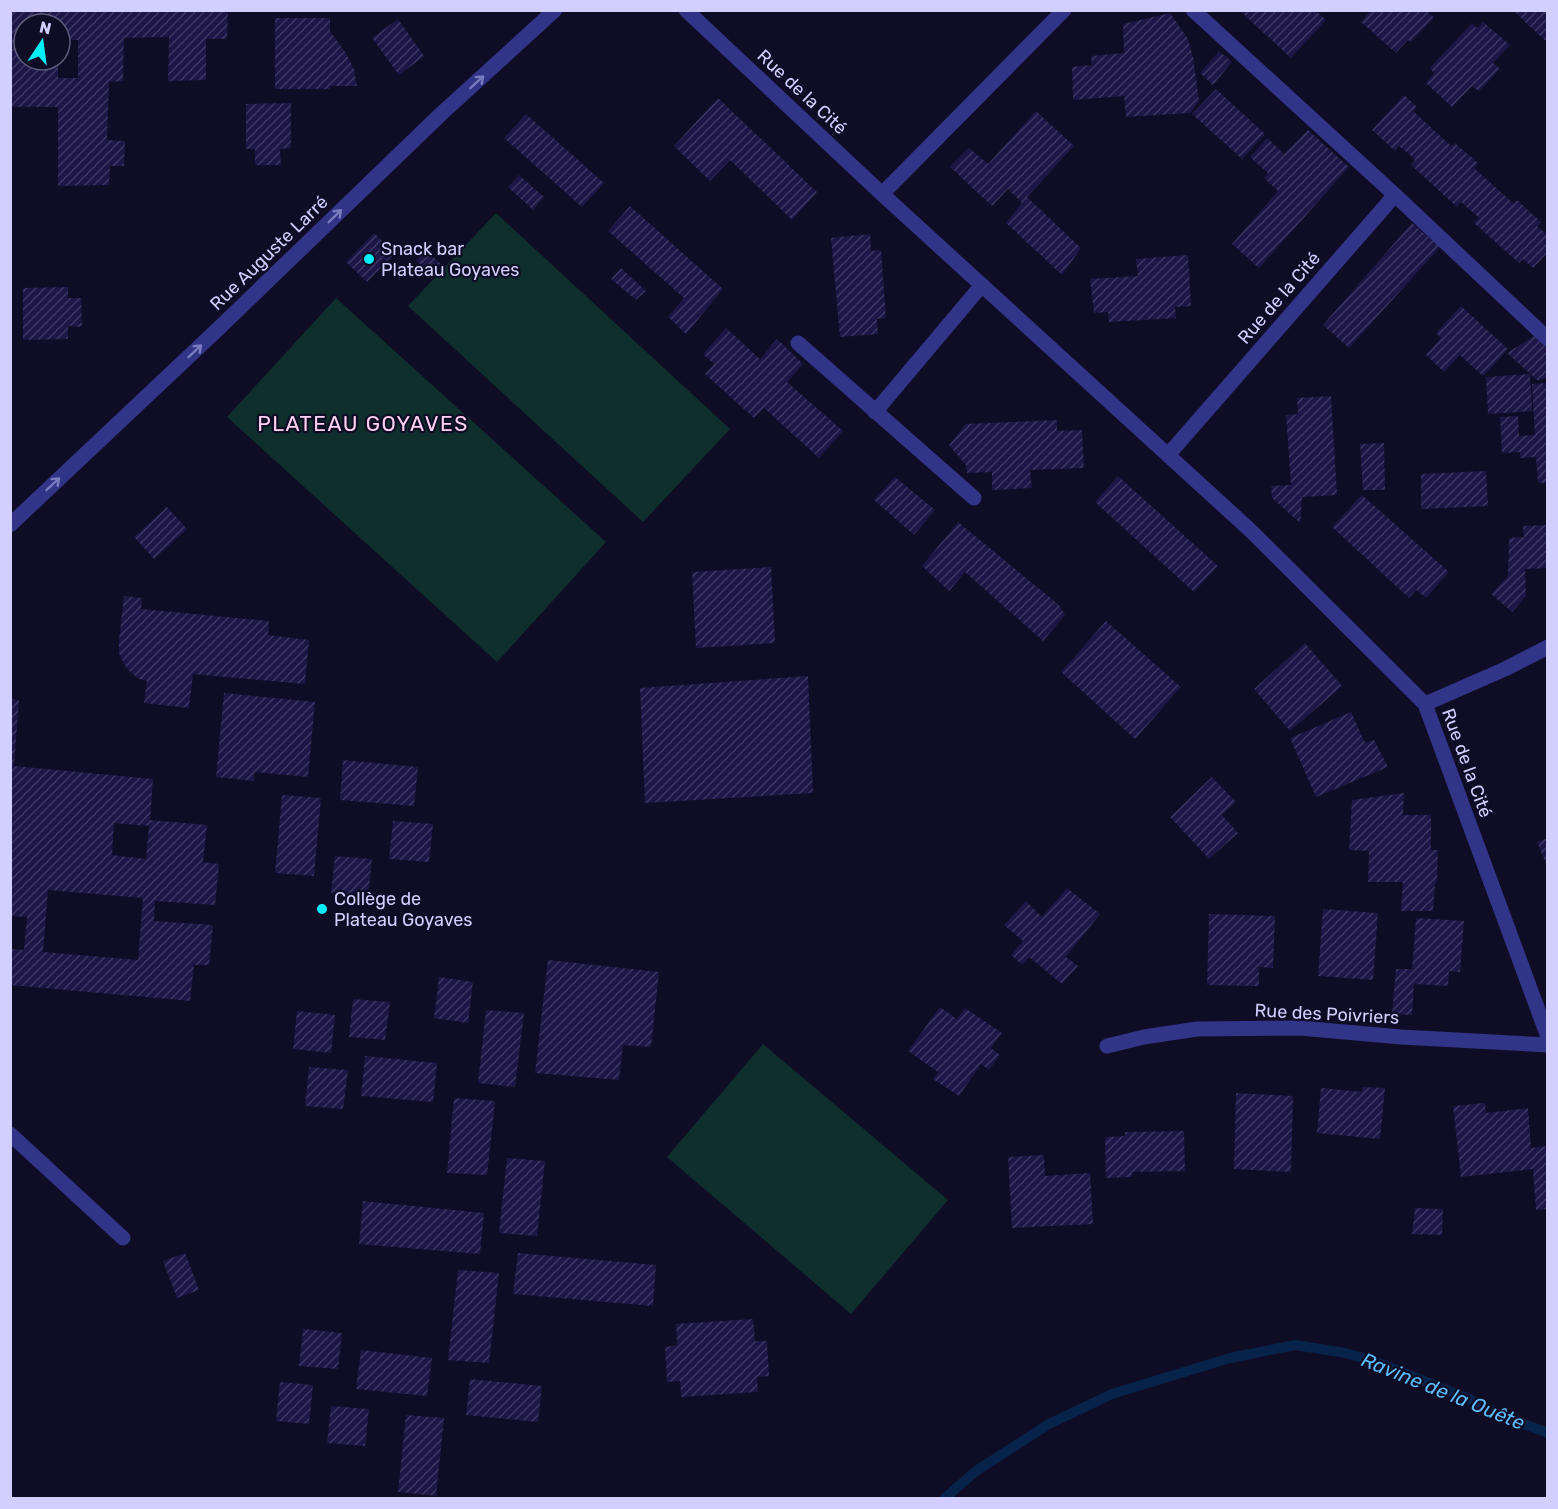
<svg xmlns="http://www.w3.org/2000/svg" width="1558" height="1509" font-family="Rubik,sans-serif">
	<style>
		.pitch { fill: #0e2f2c }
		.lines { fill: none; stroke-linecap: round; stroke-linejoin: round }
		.stream { stroke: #072349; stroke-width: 10 }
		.building { fill: url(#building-hatch); fill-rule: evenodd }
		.lane { stroke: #323488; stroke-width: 15 }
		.street { stroke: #323488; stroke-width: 15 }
		.oneway { stroke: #7a7abe }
		.poi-dot { fill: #00f0fa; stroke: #0f0c25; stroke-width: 2 }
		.labels { text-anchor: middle; stroke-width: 4.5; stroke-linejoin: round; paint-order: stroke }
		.street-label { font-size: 18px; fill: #d2cfff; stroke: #0f0c25 }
		.poi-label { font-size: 18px; fill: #d2cfff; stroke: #0f0c25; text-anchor: start }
		.water-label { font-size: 20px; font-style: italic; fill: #5dbeff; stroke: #0f0c25 }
		.quarter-label { font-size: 21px; letter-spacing: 1.5px; fill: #ffd1f1; stroke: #0f0c25 }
	</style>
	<defs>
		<pattern id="building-hatch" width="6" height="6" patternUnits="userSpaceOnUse" patternTransform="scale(1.5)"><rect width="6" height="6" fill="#1d1647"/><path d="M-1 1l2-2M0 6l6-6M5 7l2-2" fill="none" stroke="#3d3763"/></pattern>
	</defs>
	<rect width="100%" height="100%" fill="#0f0c25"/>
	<g class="pitch">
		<path d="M496 213 730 429 643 522 408 306Z"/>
		<path d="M336 298 606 542 497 662 227 417Z"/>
		<path d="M763 1044 948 1200 851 1314 667 1157Z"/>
	</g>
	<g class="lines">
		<path class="stream" d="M945 1498 976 1471 1049 1424 1112 1394 1230 1358 1295 1345 1346 1353 1379 1363 1469 1399 1503 1416 1548 1433"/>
	</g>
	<g class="building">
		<path d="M10 10H228L227 39H206V80L168 81 169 37 124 38 123 81 109 82 107 140 125 141 124 166H110L109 185 58 186V107H10ZM24 24H60V40H78V78H58V60H24Z"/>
		<path d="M1239 10H1315L1326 20 1291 58Z"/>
		<path d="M1371 10H1426L1434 18 1411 42 1408 40 1396 53 1361 22Z"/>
		<path d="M1513 10H1548V43L1528 25Z"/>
		<path d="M1170 13 1188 39 1193 57 1199 101 1190 113 1126 117 1124 96 1073 100 1072 67 1092 65 1091 56 1124 53 1123 24Z"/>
		<path d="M275 18H330V31L347 55 354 69 357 86H330V89H275Z"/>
		<path d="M398 19 424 56 399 75 372 38Z"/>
		<path d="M1483 22 1510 45 1493 63 1500 69 1479 91 1472 86 1452 107 1426 83 1434 73 1430 68 1472 23 1477 28Z"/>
		<path d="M1219 51 1232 62 1213 85 1200 73Z"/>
		<path d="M1216 89 1265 134 1242 159 1192 114Z"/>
		<path d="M1404 95 1417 107 1413 111 1451 146 1455 143 1478 163 1474 168 1514 204 1517 200 1541 222 1537 226 1548 236V252L1533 268 1523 259 1519 263 1474 223 1479 218 1461 202 1457 207 1411 165 1415 160 1409 154 1399 146 1395 151 1372 130Z"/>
		<path d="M718 98 817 192 792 220 730 160 710 181 674 146Z"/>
		<path d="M291 103V148L280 149 281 165H255V149H246V104Z"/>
		<path d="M1036 111 1074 146 1027 197 1081 248 1062 275 1006 223 1022 203 1008 189 992 206 950 167 969 148 988 164Z"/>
		<path d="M526 114 604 183 582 207 504 138Z"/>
		<path d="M1308 130 1349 167 1259 268 1232 244 1278 191 1264 178 1268 173 1250 157 1267 138 1284 154Z"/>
		<path d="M519 175 544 197 533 210 508 187Z"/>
		<path d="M630 206 723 289 686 334 668 317 684 298 608 231Z"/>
		<path d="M1412 223 1440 247 1349 348 1323 325Z"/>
		<path d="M374 233 395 253 367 282 346 262Z"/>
		<path d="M870 234 871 251 881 250 886 318 877 319 878 334 840 337 831 238Z"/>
		<path d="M426 250 442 265 432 276 416 261Z"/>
		<path d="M1188 255 1191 306 1175 307 1176 318 1109 322 1108 312 1094 313 1090 279 1138 276 1136 259Z"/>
		<path d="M621 268 646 291 636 300 611 279Z"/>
		<path d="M68 287V298H81L82 327 68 326V339L23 340V288Z"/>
		<path d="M1461 306 1508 349 1483 376 1460 355 1444 372 1426 355 1441 338 1436 333Z"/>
		<path d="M726 328 760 359 777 339 803 364 787 382 843 431 819 458 764 408 754 418 705 374 714 364 703 354Z"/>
		<path d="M1537 334 1548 344V377L1538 381 1507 353Z"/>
		<path d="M1530 374 1532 411 1488 414 1486 377Z"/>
		<path d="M1548 383V483H1538L1536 457 1520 458V452L1502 453 1500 417 1518 416 1519 436 1535 435 1532 384Z"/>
		<path d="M1331 396 1337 495 1302 497 1300 523 1272 498 1271 486 1291 485 1286 415 1298 414 1297 398Z"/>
		<path d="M1057 420V431L1082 430 1084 468 1030 470 1032 488 992 490V472L967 473 966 465 949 445 966 424Z"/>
		<path d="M1384 443 1385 490H1363L1360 444Z"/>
		<path d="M1486 471 1488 506 1421 509V474Z"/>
		<path d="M1118 476 1218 566 1194 592 1095 502Z"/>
		<path d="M895 477 935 510 914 535 874 500Z"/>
		<path d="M1362 495 1449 572 1426 598 1416 590 1409 598 1332 527Z"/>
		<path d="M167 507 187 529 154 559 134 537Z"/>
		<path d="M958 522 1059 605 1065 615 1043 641 965 572 949 591 922 566Z"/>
		<path d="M1548 525V568L1525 569 1526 596 1512 612 1491 594 1508 576 1509 538 1524 537 1523 526Z"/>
		<path d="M771 567 775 643 696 648 692 572Z"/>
		<path d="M124 596 142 598 141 609 269 621 268 635 309 640 305 684 193 674 189 708 144 703 147 681 139 679 130 672 124 664 119 653V640Z"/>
		<path d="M1106 621 1181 687 1135 739 1061 672Z"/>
		<path d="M1305 643 1342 686 1290 731 1254 689Z"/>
		<path d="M808 676 813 793 645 803 640 688Z"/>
		<path d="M224 693 315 702 308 777 255 772 254 781 216 777Z"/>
		<path d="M10 699 19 700 14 766 153 779 150 820 207 825 203 862 219 864 215 905 155 901 154 921 213 925 209 965H194L190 1001 10 985V949L24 950 27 917 10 916ZM114 823 149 826 146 859 112 855ZM48 890 143 898 138 960 43 952Z"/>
		<path d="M1351 712 1365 743 1374 740 1388 767 1316 797 1290 738Z"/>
		<path d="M343 760 418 767 414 806 340 800Z"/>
		<path d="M1212 777 1236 802 1222 815 1238 833 1209 859 1170 817Z"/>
		<path d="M1404 793 1403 815H1431V850H1438L1437 882 1435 883 1433 911H1401L1403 882H1368L1369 851 1349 850 1352 800Z"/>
		<path d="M282 795 321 798 314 876 275 873Z"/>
		<path d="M393 821 433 824 429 862 389 859Z"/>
		<path d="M1548 838V866H1547L1537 842Z"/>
		<path d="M335 856 372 859 368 896 331 893Z"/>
		<path d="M1067 888 1100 914 1066 957 1078 966 1062 984 1029 957 1022 965 1011 955 1023 941 1004 925 1026 901 1042 917Z"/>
		<path d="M1323 909 1378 913 1373 980 1318 976Z"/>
		<path d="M1209 914 1275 916 1273 968 1259 967V986L1207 985Z"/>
		<path d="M1416 918 1464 921 1460 972 1449 971 1448 986 1414 984 1412 1015 1392 1014 1396 969H1412Z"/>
		<path d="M548 960 659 972 651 1047 623 1045 619 1080 535 1073Z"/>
		<path d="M439 977 473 982 468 1023 434 1018Z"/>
		<path d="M353 999 390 1002 385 1040 349 1037Z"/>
		<path d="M940 1007 957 1019 965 1008 1002 1033 991 1048 1000 1055 989 1070 981 1064 959 1096 933 1079 938 1072 908 1051Z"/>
		<path d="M486 1010 524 1013 515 1087 478 1083Z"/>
		<path d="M297 1011 335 1015 331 1053 293 1049Z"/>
		<path d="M365 1056 437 1063 433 1102 361 1096Z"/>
		<path d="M309 1067 348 1070 343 1109 305 1106Z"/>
		<path d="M1362 1087 1385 1088 1380 1139 1317 1133 1321 1088 1362 1092Z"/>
		<path d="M1236 1093 1293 1096 1291 1172 1234 1169Z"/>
		<path d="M454 1098 495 1101 487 1175 447 1173Z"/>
		<path d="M1485 1103 1486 1113 1528 1108 1531 1148 1548 1146V1209L1536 1210 1533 1169 1461 1177 1453 1106Z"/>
		<path d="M1184 1131 1185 1171 1132 1172V1177L1106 1178 1105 1137 1125 1136V1132Z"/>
		<path d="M1044 1155 1045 1176 1090 1173 1093 1224 1012 1228 1008 1157Z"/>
		<path d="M507 1158 545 1161 537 1236 499 1233Z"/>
		<path d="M363 1201 484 1213 480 1254 359 1244Z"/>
		<path d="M1415 1208 1443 1209 1442 1235 1412 1234Z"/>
		<path d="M185 1253 199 1290 177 1298 163 1261Z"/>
		<path d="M518 1253 656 1265 653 1306 513 1294Z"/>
		<path d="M458 1270 499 1273 489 1363 448 1360Z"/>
		<path d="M753 1319 755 1341H767L769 1376 757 1377 758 1392 681 1397 680 1381 667 1382 665 1347 677 1345 676 1324Z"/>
		<path d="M303 1329 342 1333 338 1369 299 1366Z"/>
		<path d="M361 1350 432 1358 427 1396 356 1389Z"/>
		<path d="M470 1379 542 1386 538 1422 466 1415Z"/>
		<path d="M280 1382 313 1385 309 1424 276 1421Z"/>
		<path d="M331 1406 369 1409 365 1446 327 1443Z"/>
		<path d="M406 1415 444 1418 436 1496 398 1492Z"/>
	</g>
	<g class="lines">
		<path class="lane" d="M10 1134 123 1238"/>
		<g class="street">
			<path d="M686 10 882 194 1250 530 1425 704 1548 1037"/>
			<path d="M1193 10 1395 195 1548 339"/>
			<path d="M882 194 1064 10"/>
			<path d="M798 343 974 498"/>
			<path d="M875 412 982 285"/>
			<path d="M1168 455 1395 195"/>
			<path d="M10 525 218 329 441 114 555 10"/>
			<path d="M1425 704 1505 669 1548 647"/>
			<path d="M1107 1046 1144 1037 1197 1029 1300 1028 1401 1037 1548 1045"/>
		</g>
	</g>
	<defs><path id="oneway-shaft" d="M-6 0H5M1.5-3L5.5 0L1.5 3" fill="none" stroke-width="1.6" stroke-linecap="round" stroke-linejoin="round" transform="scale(1.5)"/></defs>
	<g class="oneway">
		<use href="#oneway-shaft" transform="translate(477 82) rotate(-42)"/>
		<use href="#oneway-shaft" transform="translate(335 216) rotate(-44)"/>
		<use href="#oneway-shaft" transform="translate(195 351) rotate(-43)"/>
		<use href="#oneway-shaft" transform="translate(53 484) rotate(-43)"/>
	</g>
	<g class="poi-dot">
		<circle cx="369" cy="259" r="6"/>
		<circle cx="322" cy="909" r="6"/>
	</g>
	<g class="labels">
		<g class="street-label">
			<text transform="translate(802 92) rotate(43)" y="6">Rue de la Cité</text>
			<text transform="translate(269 253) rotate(-44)" y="6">Rue Auguste Larré</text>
			<text transform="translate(1279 298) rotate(-49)" y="6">Rue de la Cité</text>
			<text transform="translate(1467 763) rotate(70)" y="6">Rue de la Cité</text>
			<text transform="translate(1327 1014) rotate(3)" y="6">Rue des Poivriers</text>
		</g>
		<g class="poi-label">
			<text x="381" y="255">Snack bar<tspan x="381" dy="21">Plateau Goyaves</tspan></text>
			<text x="334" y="905">Collège de<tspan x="334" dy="21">Plateau Goyaves</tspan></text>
		</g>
		<g class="water-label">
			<text transform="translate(1443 1391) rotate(22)" y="7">Ravine de la Ouête</text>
		</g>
		<g class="quarter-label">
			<text x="363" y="431">PLATEAU GOYAVES</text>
		</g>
	</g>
	<rect width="1558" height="1509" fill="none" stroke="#d2cfff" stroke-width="24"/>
	<g transform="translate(42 42) rotate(13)"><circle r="28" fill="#0f0c25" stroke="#5d5a7c" stroke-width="1.5"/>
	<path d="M0-4.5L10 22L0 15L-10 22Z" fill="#00f0fa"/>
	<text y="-9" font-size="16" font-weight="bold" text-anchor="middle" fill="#d2cfff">N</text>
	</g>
</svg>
